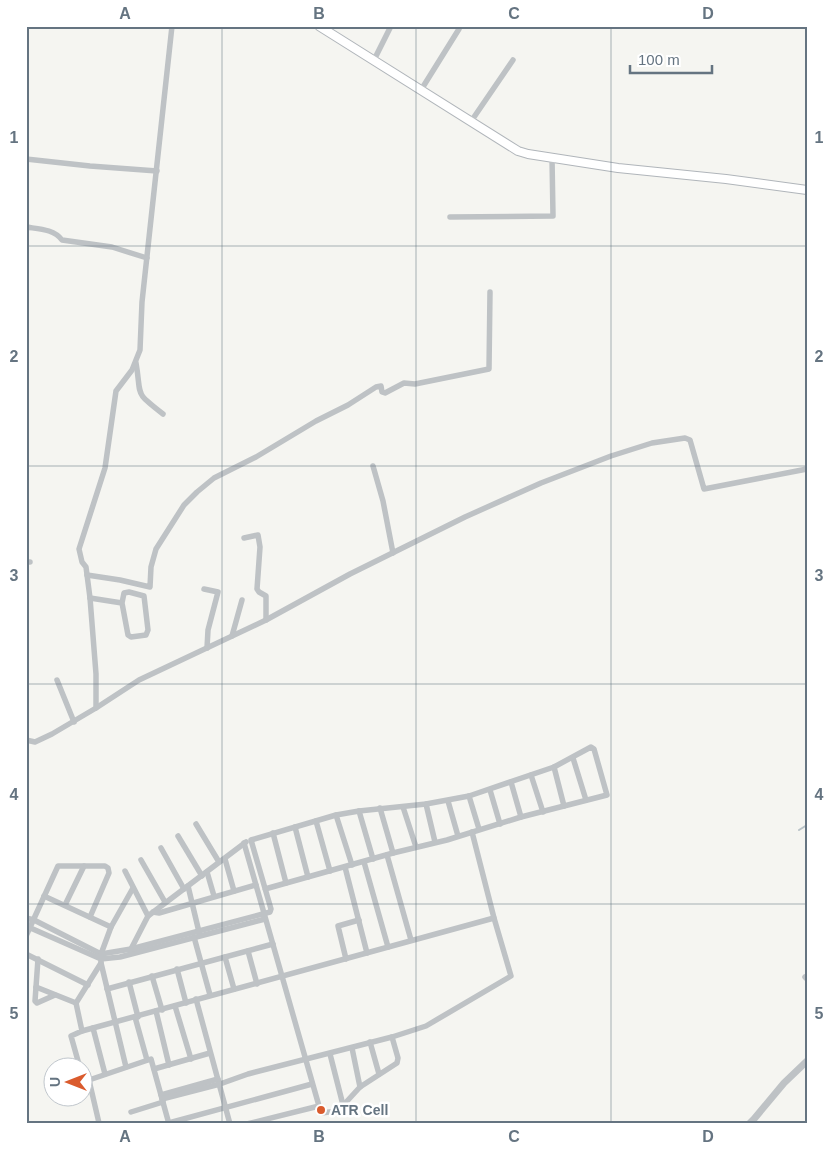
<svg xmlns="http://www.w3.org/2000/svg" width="833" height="1150" font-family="Helvetica,sans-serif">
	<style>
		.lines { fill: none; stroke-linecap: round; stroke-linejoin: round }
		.stream { stroke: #b8c2c7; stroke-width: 2 }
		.secondary-casing { stroke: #b0b5ba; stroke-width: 10 }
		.minor { stroke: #bec2c5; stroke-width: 5.5 }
		.tertiary { stroke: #bec2c5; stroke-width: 7 }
		.secondary { stroke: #fff; stroke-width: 8 }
		.grid { fill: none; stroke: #657481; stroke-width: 1; stroke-opacity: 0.55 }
		.poi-dot { fill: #da5b2d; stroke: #fff; stroke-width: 2 }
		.labels { text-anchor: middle; stroke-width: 5; stroke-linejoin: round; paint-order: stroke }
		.poi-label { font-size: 14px; font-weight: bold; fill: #657481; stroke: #fff; text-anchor: start }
		.neatline { fill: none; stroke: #657481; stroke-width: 2 }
		.grid-label { font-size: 16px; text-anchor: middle; font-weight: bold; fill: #657481 }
	</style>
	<rect width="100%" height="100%" fill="#f5f5f1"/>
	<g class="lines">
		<path class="stream" d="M799 830 807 825"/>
		<g class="secondary-casing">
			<path id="secondary" d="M319 26 518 151 528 154 618 168 726 179 807 190"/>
		</g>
		<g class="minor">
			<path d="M374 60 391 26"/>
			<path d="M421 90 459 29"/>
			<path d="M472 120 513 60"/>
			<path d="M26 159 90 166 157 171"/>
			<path d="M450 217 553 216 552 158"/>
			<path d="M26 227C39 229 54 229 62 240L112 247 147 258"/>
			<path d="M136 363C142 397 133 391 163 414"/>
			<path d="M373 466 383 501 393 553"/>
			<path d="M244 538 258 535 260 547 257 589 259 592 266 596V620"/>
			<path d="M26 562H30"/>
			<path d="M87 575 120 580 150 587 151 567 156 549 184 505 197 492 214 478 256 457 316 421 348 405 376 387 381 386 382 392 385 393 404 383 415 384 489 369 490 292"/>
			<path d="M204 589 218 592 208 630 207 648"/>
			<path d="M90 598 122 603 128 635 131 637 146 635 148 630 144 596 129 592 124 593 122 603"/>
			<path d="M232 636 242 600"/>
			<path d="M57 680 74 722"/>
			<path d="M96 708 139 680 266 620 350 574 465 517 541 483 611 456 652 443 685 438 690 440 704 489 807 469"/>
			<path d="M26 740 35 742 52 734 96 708V674L90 598 86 567 82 562 79 549 105 468 116 391 132 370 140 350 142 302 172 26"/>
			<path d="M573 758 586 800"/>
			<path d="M554 767 564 806"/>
			<path d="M531 775 543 812"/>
			<path d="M511 782 521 817"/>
			<path d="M490 790 500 824"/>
			<path d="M469 796 479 829"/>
			<path d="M448 801 458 836"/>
			<path d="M426 804 435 842"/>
			<path d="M403 807 416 847"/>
			<path d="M380 808 393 853"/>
			<path d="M359 811 373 859"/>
			<path d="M336 815 352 865"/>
			<path d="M316 821 330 871"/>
			<path d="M196 824 219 862"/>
			<path d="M295 827 308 877"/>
			<path d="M273 833 286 883"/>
			<path d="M178 836 202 876"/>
			<path d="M244 843 321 1113 338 1111 360 1087 397 1063 398 1058 392 1037"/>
			<path d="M161 848 184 889"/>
			<path d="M387 855 411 940"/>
			<path d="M225 859 234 891"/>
			<path d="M141 860 165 902"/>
			<path d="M364 862 388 947"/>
			<path d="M345 867 367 953"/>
			<path d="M125 871 148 916"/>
			<path d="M207 872 214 896"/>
			<path d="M188 886 199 932"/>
			<path d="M44 896 111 927"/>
			<path d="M65 905 84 866"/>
			<path d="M153 912 159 913 256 885"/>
			<path d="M26 918 34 920 101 954 111 927 133 888"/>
			<path d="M26 926 101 959 120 957 265 919"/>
			<path d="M26 936 58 866H105L108 868 109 873 90 917"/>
			<path d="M194 937 210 995"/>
			<path d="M131 949 148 916 246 842"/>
			<path d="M248 951 257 984"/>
			<path d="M26 954 88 985"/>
			<path d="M225 957 234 989"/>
			<path d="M38 959 35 1001 37 1003 55 995"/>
			<path d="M346 959 338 926 359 920"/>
			<path d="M101 963 126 1067"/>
			<path d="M177 969 186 1003"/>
			<path d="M152 976 162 1010"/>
			<path d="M805 977 807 979"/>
			<path d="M129 982 138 1017"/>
			<path d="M36 987 76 1003"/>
			<path d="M107 989 273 944"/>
			<path d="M196 999 230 1124"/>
			<path d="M175 1006 191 1059"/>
			<path d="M156 1011 169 1065"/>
			<path d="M135 1017 147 1060"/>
			<path d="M93 1028 105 1074"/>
			<path d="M82 1031 494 918"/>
			<path d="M370 1042 379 1074"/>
			<path d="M352 1048 360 1087"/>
			<path d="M330 1054 343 1105"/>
			<path d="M80 1068 71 1036 82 1031 76 1003 101 963V954L131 949 270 912 271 909 251 840 336 815 359 811 426 804 469 796 554 767 591 747 594 749 607 795 521 817 447 840 393 853 265 889"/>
			<path d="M154 1069 210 1053"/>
			<path d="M82 1075 84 1081 89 1080 99 1123"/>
			<path d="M89 1080 151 1059 169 1124"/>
			<path d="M161 1095 218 1079"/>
			<path d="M162 1099 220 1084 248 1074 392 1037 426 1026 511 976 494 918 472 832"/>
			<path d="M131 1112 163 1102"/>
			<path d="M165 1124 312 1084"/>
			<path d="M247 1124 319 1106"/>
		</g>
		<path class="tertiary" d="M749 1124 754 1119 784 1083 807 1061"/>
		<use href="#secondary" class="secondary"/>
	</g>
	<path class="grid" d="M222 26V1124M416 26V1124M611 26V1124M26 246H807M26 466H807M26 684H807M26 904H807"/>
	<circle class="poi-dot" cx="321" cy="1110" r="5"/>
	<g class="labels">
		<g class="poi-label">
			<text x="331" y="1115">ATR Cell</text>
		</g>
	</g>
	<rect width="833" height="1150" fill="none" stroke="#ffffff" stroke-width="55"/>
	<g transform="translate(68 1082) rotate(270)"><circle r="24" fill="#ffffff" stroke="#c1c7cd"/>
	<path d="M0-4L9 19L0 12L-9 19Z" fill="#da5b2d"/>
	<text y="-8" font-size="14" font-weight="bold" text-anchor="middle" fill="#657481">U</text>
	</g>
	<path d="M630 65v8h82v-8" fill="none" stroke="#657481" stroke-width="2.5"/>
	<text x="638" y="65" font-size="15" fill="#657481" stroke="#ffffff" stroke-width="4" paint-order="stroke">100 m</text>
	<rect x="28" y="28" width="778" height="1094" class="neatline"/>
	<g class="grid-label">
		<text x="125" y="19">A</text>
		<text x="319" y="19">B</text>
		<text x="514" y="19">C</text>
		<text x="708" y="19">D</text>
		<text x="14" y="143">1</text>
		<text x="819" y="143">1</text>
		<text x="14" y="362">2</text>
		<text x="819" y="362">2</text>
		<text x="14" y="581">3</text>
		<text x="819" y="581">3</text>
		<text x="14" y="800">4</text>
		<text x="819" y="800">4</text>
		<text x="14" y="1019">5</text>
		<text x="819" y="1019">5</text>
		<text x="125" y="1142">A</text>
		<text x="319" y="1142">B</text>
		<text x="514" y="1142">C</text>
		<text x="708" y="1142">D</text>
	</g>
</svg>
